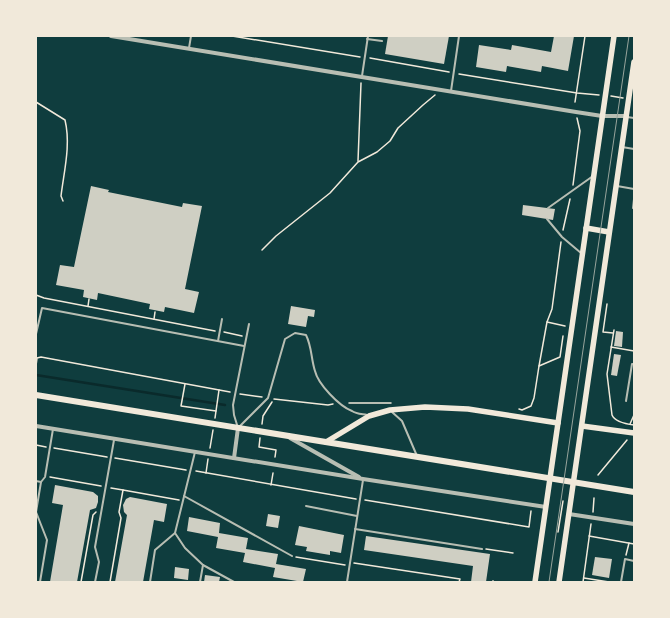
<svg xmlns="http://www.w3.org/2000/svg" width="670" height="618" font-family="'Roboto Condensed',sans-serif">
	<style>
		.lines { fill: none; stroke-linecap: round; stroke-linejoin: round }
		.stream { stroke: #0a2a2b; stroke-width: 2.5 }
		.building { fill: #cfcfc3 }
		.path { stroke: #f1e9da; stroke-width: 1.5 }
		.service { stroke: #b8beb3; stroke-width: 2 }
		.minor { stroke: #b8beb3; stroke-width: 4 }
		.secondary { stroke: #f1e9da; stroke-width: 5.5 }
		.primary { stroke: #f1e9da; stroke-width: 6 }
		.tram { stroke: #97a49c; stroke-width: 1 }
	</style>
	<rect width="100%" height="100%" fill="#0f3d3e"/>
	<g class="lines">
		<path class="stream" d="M36 375 225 405"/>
	</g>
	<g class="building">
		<path d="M388 36H449L444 64 385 54Z"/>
		<path d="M554 36H574L568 71 542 66 541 72 507 66 506 72 476 67 479 45 511 50 512 45 551 52Z"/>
		<path d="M91 186 109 190 108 192 182 207 183 203 202 206 185 289 199 292 194 313 165 307 164 312 149 309 150 304 98 293 97 300 83 297 84 290 56 285 60 265 74 267Z"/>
		<path d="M523 205 555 209 553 220 522 215Z"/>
		<path d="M291 306 315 310 314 317 308 316 306 327 288 324Z"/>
		<path d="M616 331 623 332 622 347 614 346Z"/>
		<path d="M614 354 621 355 617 376 611 375Z"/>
		<path d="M55 485 93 492 98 496V502L96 508 90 510 77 582H50L63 505 52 503Z"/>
		<path d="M130 497 167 504 164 522 154 520 143 582H115L127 515 124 512 123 505 126 499Z"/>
		<path d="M268 514 280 516 278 528 266 526Z"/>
		<path d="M189 517 220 523 219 533 248 538 246 549 278 554 276 564 306 569 303 582 273 577 275 568 243 562 245 553 216 548 218 537 187 531Z"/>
		<path d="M299 526 344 535 341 553 330 551V555L306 551 307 547 295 545Z"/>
		<path d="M366 536 490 554 486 582H471L473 566 364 550Z"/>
		<path d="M595 557 612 559 609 578 592 575Z"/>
		<path d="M175 567 189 569 188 580 174 578Z"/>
		<path d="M205 575 220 577 219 582H204Z"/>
	</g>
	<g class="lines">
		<g class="path">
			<path d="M232 36 360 57"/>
			<path d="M370 58 449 72"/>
			<path d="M459 74 577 93 599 95"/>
			<path d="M611 96 623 98"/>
			<path d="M36 102 65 120C71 145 64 171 61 196L63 201"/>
			<path d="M575 102 585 36"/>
			<path d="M358 161 361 83"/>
			<path d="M573 185 580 131 577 118"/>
			<path d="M563 230 570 199"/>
			<path d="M262 250 276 236 330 193 358 162 377 152 390 141 398 128 423 105 435 95"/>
			<path d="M36 295 44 298 215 331"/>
			<path d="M607 304 603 332 613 333"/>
			<path d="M88 306 89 299"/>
			<path d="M154 319 155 312"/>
			<path d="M547 322 565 326"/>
			<path d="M614 330 607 374 612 415C615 422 626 424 634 425"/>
			<path d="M224 332 242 336"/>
			<path d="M611 347 634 351"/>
			<path d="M36 366 37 358 41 357 230 392"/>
			<path d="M539 366 560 357 563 336"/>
			<path d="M185 384 181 406 216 411"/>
			<path d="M240 394 262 397"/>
			<path d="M274 399 328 405 333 404"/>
			<path d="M349 403H391"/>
			<path d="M519 409 522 410 531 406 534 398 539 366 547 322 552 309 561 242"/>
			<path d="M215 418 219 390"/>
			<path d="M262 424 263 416 272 402"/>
			<path d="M630 424 634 415"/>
			<path d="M260 438 259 447 276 450 275 457"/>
			<path d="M36 445 46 447"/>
			<path d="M54 448 107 457"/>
			<path d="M210 448 213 430"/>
			<path d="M115 458 186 470"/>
			<path d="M196 471 356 499"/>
			<path d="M206 473 208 459"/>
			<path d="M598 475 627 440"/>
			<path d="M50 477 101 486"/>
			<path d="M271 485 273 473"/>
			<path d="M111 488 123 490"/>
			<path d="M365 500 529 527 531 511"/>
			<path d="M593 512 594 498"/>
			<path d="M558 532 563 501"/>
			<path d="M589 536 634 544"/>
			<path d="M486 549 513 553"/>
			<path d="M626 555 629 543"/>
			<path d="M296 557 345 565"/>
			<path d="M354 563 460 579 459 582"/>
			<path d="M584 578 609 582"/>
			<path d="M81 582 93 515 96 512"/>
			<path d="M110 582 121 518 119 512 123 490 179 500"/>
			<path d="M583 582 591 524"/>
		</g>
		<g class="service">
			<path d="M536 36H537"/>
			<path d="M367 39 382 41"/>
			<path d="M189 48 191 36"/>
			<path d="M362 76 368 36"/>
			<path d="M451 91 459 36"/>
			<path d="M627 117 634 118"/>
			<path d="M622 147 634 149"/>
			<path d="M617 186 634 189"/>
			<path d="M548 208 593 176"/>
			<path d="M633 208 634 199"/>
			<path d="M547 219 562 237 581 253"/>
			<path d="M249 324 233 405 234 415 238 428 268 398 285 339 295 333 306 335C312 347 311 359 315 371 318 384 339 406 352 411 356 414 362 414 367 415"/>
			<path d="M36 334 42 308 244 346"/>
			<path d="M218 341 222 319"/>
			<path d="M626 401 632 364H634"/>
			<path d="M392 412 402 421 417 456"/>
			<path d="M195 452 175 533 185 548 203 565 234 582"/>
			<path d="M36 481 41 482"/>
			<path d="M184 496 292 556"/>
			<path d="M306 506 357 516"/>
			<path d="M36 512 41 482 45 477 53 429"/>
			<path d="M36 512 47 540 40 582"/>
			<path d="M355 529 482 549"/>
			<path d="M95 582 99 562 95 547 114 440"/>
			<path d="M150 582 155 550 175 533"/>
			<path d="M200 582 203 565"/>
			<path d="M347 582 363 480"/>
			<path d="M493 582V581"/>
			<path d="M621 582 625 559 634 561"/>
		</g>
		<g class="minor">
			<path d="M111 36 576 112 602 116H626"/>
			<path d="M36 426 363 479 546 507"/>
			<path d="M290 438 359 477"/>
			<path d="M234 458 238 428"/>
			<path d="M569 514 634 524"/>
		</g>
		<g class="secondary">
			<path d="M586 228 609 232"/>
			<path d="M582 426 634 433"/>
			<path d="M326 442 369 416 390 410 425 407 468 409 558 423"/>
			<path d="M535 582 614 36"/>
			<path d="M559 582 634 62"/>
		</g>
		<path class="primary" d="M36 395 634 492"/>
		<path class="tram" d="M549 582 629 36"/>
	</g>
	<rect width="670" height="618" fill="none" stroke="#f1e9da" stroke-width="74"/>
</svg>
